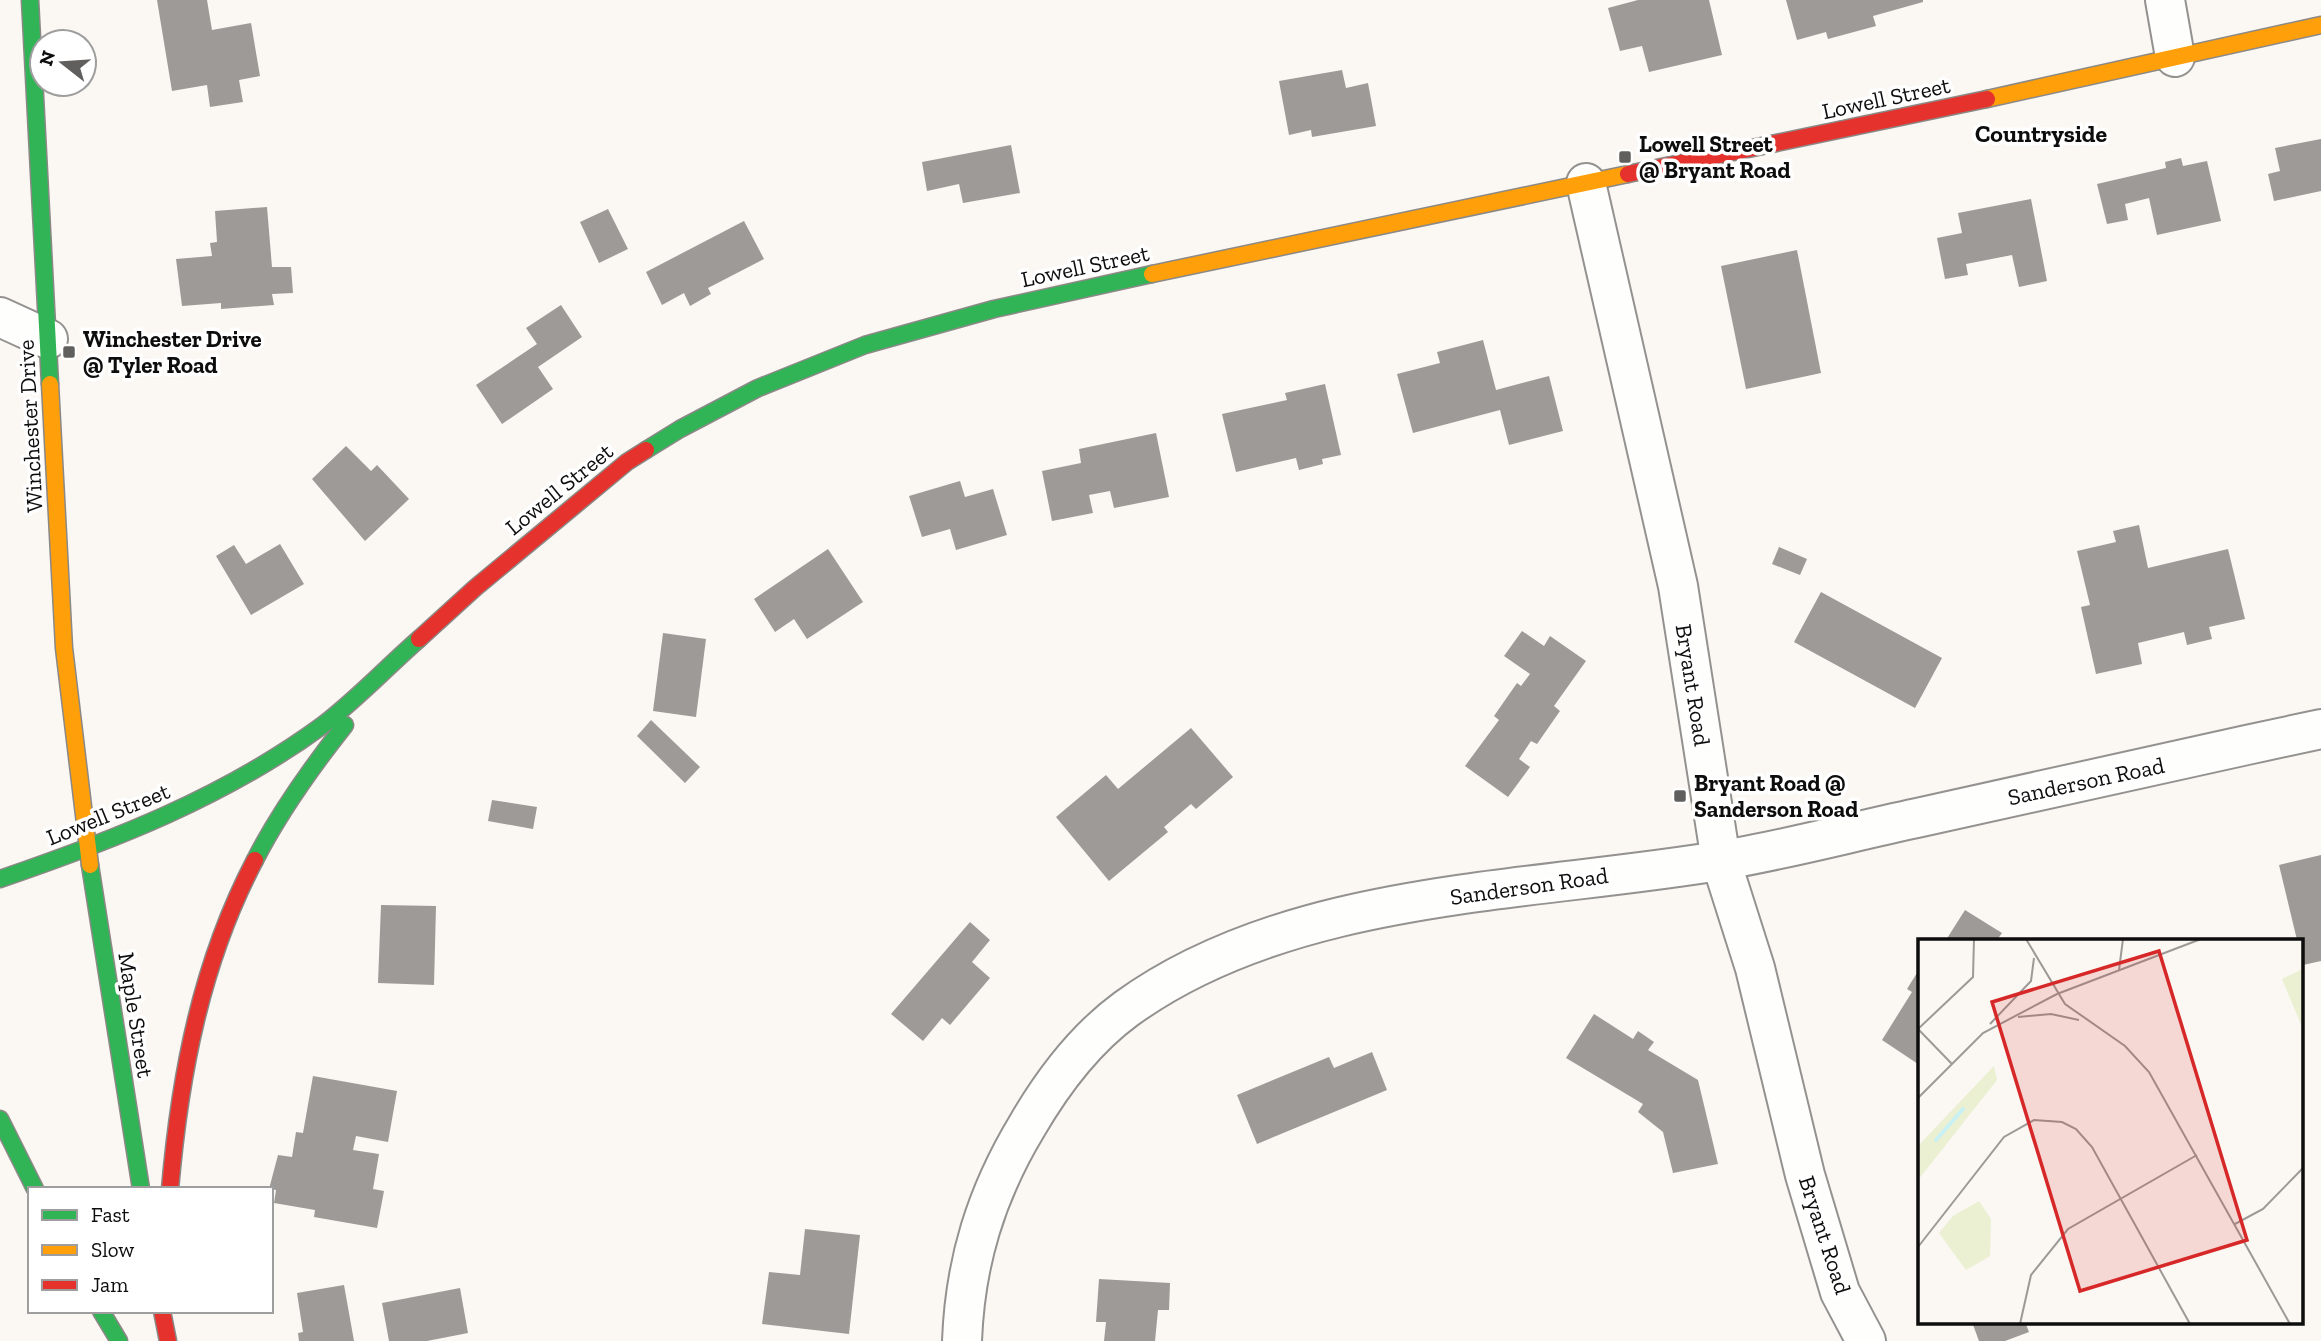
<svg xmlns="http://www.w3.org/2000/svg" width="2321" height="1341" font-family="'Zilla Slab',serif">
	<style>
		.building { fill: #9e9a97 }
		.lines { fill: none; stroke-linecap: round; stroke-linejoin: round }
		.street-casing { stroke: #949290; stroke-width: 42 }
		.fast-casing { stroke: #8b8987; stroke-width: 19 }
		.slow-casing { stroke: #8b8987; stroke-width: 19 }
		.jam-casing { stroke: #8b8987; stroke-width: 19 }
		.street { stroke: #fefefd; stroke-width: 38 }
		.fast { stroke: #30b455; stroke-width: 16 }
		.slow { stroke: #ff9f0a; stroke-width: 16 }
		.jam { stroke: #e5322d; stroke-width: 16 }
		.poi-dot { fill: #605f5d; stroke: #fff; stroke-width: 2.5 }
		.labels { text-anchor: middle; stroke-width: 7; stroke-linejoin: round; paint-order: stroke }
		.street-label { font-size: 23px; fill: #0d0d0d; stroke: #fff }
		.poi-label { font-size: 23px; font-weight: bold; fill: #0d0d0d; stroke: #fff; text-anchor: start }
		.neighbourhood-label { font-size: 24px; font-weight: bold; fill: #0d0d0d; stroke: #fff }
		.inset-river { fill: none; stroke: #c7f1f6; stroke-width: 3.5 }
		.inset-road { fill: none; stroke: #9c9996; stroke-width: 2 }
		.view { fill: #d62828; fill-opacity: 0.15; stroke: #d62828; stroke-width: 3.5 }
		.inset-edge { fill: none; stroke: #0d0d0d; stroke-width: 3.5 }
	</style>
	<rect width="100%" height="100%" fill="#fbf7f2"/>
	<g class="building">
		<path d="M157 0H207L212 30 251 23 260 76 239 80 243 102 210 107 207 85 172 91Z"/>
		<path d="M1638 0H1709L1722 55 1649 72 1642 46 1620 51 1608 8Z"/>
		<path d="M1786 0H1923V2L1873 16 1876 26 1828 39 1826 32 1797 40Z"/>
		<path d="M1342 70 1346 88 1368 83 1376 126 1312 137 1311 130 1289 135 1279 81Z"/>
		<path d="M2321 139V191L2274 201 2268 174 2280 171 2275 148Z"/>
		<path d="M1011 145 1020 193 963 203 959 184 927 191 922 162Z"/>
		<path d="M2181 158 2183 166 2207 161 2221 221 2157 235 2149 198 2125 204 2128 220 2107 224 2097 184 2166 168 2165 162Z"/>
		<path d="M2031 199 2047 281 2019 287 2012 255 1966 264 1968 275 1945 279 1937 238 1962 233 1958 213Z"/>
		<path d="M267 207 272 267H291L293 293 272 294 274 305 221 309V303L182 306 176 259 212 256 210 243 217 242 215 211Z"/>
		<path d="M608 209 628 249 599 263 580 222Z"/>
		<path d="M744 221 764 259 708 288 711 294 690 306 684 293 662 305 646 272Z"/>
		<path d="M1797 250 1821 373 1746 389 1721 266Z"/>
		<path d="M561 305 582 337 538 367 553 389 502 424 476 385 537 344 526 328Z"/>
		<path d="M1483 340 1496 390 1549 376 1563 431 1509 445 1500 410 1413 433 1397 374 1440 363 1437 352Z"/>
		<path d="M1325 384 1341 455 1322 459 1323 464 1299 470 1296 458 1236 472 1222 414 1287 400 1285 393Z"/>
		<path d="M1156 433 1169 497 1114 508 1110 491 1089 495 1093 513 1052 521 1042 471 1081 463 1079 449Z"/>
		<path d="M346 446 371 471 377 465 409 499 365 541 312 479Z"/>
		<path d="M960 481 965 497 993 489 1007 535 956 550 950 529 922 537 909 496Z"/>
		<path d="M2139 525 2148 568 2228 549 2245 619 2209 627 2212 639 2187 645 2184 632 2138 643 2142 664 2096 674 2081 607 2090 605 2077 551 2116 542 2113 531Z"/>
		<path d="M280 544 304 584 251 615 216 556 234 545 246 564Z"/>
		<path d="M1779 547 1807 559 1800 575 1772 564Z"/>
		<path d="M828 549 863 602 807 639 794 619 775 632 754 599Z"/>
		<path d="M1821 592 1942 658 1915 708 1794 642Z"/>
		<path d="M1522 631 1544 646 1550 636 1586 661 1554 706 1560 711 1537 744 1531 741 1519 759 1530 767 1508 797 1465 766 1499 720 1494 716 1517 683 1521 686 1530 674 1504 656Z"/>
		<path d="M663 633 706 639 696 717 653 711Z"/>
		<path d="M651 720 700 767 685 783 637 736Z"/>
		<path d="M1191 728 1233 777 1196 809 1191 804 1164 827 1168 832 1109 881 1056 817 1106 775 1118 789Z"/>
		<path d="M492 800 537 807 533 829 488 821Z"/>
		<path d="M2321 855V961L2303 965 2302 940H2297L2279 865Z"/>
		<path d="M381 905 436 906 434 985 378 983Z"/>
		<path d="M1965 910 2002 933 1997 940H1946Z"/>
		<path d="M970 922 990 940 972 962 990 978 950 1025 942 1018 923 1041 891 1014Z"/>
		<path d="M1920 968V1061L1918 1064 1882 1040 1912 992 1907 989Z"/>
		<path d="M1594 1014 1633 1039 1638 1031 1654 1042 1648 1050 1698 1080 1718 1164 1673 1173 1663 1132 1638 1112 1643 1104 1566 1058Z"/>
		<path d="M1372 1052 1387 1090 1257 1144 1237 1095 1329 1057 1334 1068Z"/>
		<path d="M313 1076 397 1091 388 1142 356 1136 353 1150 379 1154 373 1189 384 1191 377 1228 314 1217 315 1210 274 1203 276 1190 269 1189 278 1155 292 1157 296 1132 303 1133Z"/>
		<path d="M805 1229 860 1235 849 1334 762 1324 769 1272 800 1275Z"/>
		<path d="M1099 1279 1170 1283 1169 1310H1158L1155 1341H1104L1106 1322H1096Z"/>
		<path d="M344 1285 354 1341H299L298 1333 303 1332 297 1293Z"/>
		<path d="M460 1288 468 1333 427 1341H389L382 1303Z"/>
		<path d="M1972 1322H2025L2029 1332 2005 1341H1979Z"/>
	</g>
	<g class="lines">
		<g class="street-casing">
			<g id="street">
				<path d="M2165 0 2175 57"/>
				<path d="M1586 183 1678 586 1721 861 1755 968 1805 1175 1840 1292 1866 1341"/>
				<path d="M0 317 48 339"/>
				<path d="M962 1341C965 1262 986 1194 1027 1126 1052 1083 1085 1039 1126 1009 1290 890 1525 893 1718 861 1785 850 1851 832 1917 818 2051 788 2186 758 2321 729"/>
			</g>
		</g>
		<g class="fast-casing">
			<g id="fast">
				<path d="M30 0 50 384"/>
				<path d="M646 450 680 429 758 388 865 345 994 309 1152 274"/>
				<path d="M255 860C280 811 311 768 345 725"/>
				<path d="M90 865 141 1189"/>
				<path d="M0 879C114 840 225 797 323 725 357 699 387 667 419 639"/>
				<path d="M0 1119 35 1189"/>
				<path d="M101 1311 119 1341"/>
			</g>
		</g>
		<g class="slow-casing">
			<g id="slow">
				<path d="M1987 99 2321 25"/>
				<path d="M1152 274 1628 174"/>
				<path d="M50 384 64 648 90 865"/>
			</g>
		</g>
		<g class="jam-casing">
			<g id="jam">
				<path d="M1628 174 1987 99"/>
				<path d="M419 639 475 588 627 462 646 450"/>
				<path d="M170 1189C180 1074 201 963 255 860"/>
				<path d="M162 1311 168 1341"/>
			</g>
		</g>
		<use href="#street" class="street"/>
		<use href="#fast" class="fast"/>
		<use href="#slow" class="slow"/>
		<use href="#jam" class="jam"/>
	</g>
	<g class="poi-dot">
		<rect x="1618" y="150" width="14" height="14" rx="3.5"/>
		<rect x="62" y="345" width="14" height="14" rx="3.5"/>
		<rect x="1673" y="789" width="14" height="14" rx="3.5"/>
	</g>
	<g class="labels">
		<g class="street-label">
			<text transform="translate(1886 98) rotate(-12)" y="8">Lowell Street</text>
			<text transform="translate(1085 266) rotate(-12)" y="8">Lowell Street</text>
			<text transform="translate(30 426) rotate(-93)" y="8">Winchester Drive</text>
			<text transform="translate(559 489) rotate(-39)" y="8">Lowell Street</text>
			<text transform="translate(1693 685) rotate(81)" y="8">Bryant Road</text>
			<text transform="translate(2086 781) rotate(-12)" y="8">Sanderson Road</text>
			<text transform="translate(108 814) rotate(-22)" y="8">Lowell Street</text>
			<text transform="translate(1529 886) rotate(-8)" y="8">Sanderson Road</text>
			<text transform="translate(136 1015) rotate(81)" y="8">Maple Street</text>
			<text transform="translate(1825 1235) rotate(72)" y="8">Bryant Road</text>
		</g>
		<g class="poi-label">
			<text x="1639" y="152">Lowell Street<tspan x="1639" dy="26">@ Bryant Road</tspan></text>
			<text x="83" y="347">Winchester Drive<tspan x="83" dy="26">@ Tyler Road</tspan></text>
			<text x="1694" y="791">Bryant Road @<tspan x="1694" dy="26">Sanderson Road</tspan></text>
		</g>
		<g class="neighbourhood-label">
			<text x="2041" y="142">Countryside</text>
		</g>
	</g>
	<g transform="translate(1918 939)">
		<rect width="385" height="385" fill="#fbf7f2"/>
		<path d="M385 30V90L364 40ZM76 127 79 141 0 241V207ZM61 262 73 280 72 317 48 331 21 294 35 277Z" fill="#eaf0d1"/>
		<path class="inset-river" d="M17 202 46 169"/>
		<path class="inset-road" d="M108 0 147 65 207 107 231 133 372 385M201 31 205 0M139 55 283 0M100 78 133 75 161 81M72 85 113 42 116 19M34 125 0 90 55 38 56 0M0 159 65 94 139 55M317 285 345 270 385 229M0 308 86 198 116 181 144 183 158 190 174 208 272 385M102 385 113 336 150 290 279 216"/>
		<path class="view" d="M241 12 329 301 162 352 74 63Z"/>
		<rect width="385" height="385" class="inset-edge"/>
	</g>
	<rect x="28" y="1187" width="245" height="126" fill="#ffffff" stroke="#9e9e9e" stroke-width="2"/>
	<rect x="42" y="1210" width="35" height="10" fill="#30b455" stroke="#9e9e9e" stroke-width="2"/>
	<text x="91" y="1222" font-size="21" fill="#0d0d0d">Fast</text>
	<rect x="42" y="1245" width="35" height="10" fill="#ff9f0a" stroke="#9e9e9e" stroke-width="2"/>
	<text x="91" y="1257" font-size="21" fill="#0d0d0d">Slow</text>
	<rect x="42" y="1280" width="35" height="10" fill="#e5322d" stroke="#9e9e9e" stroke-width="2"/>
	<text x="91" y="1292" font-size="21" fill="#0d0d0d">Jam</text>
	<g transform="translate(63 63) rotate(287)"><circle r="33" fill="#ffffff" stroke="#9e9e9e" stroke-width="2"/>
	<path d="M0-5L12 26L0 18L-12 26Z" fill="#605f5d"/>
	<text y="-10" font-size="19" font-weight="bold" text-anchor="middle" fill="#0d0d0d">N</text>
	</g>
</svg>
